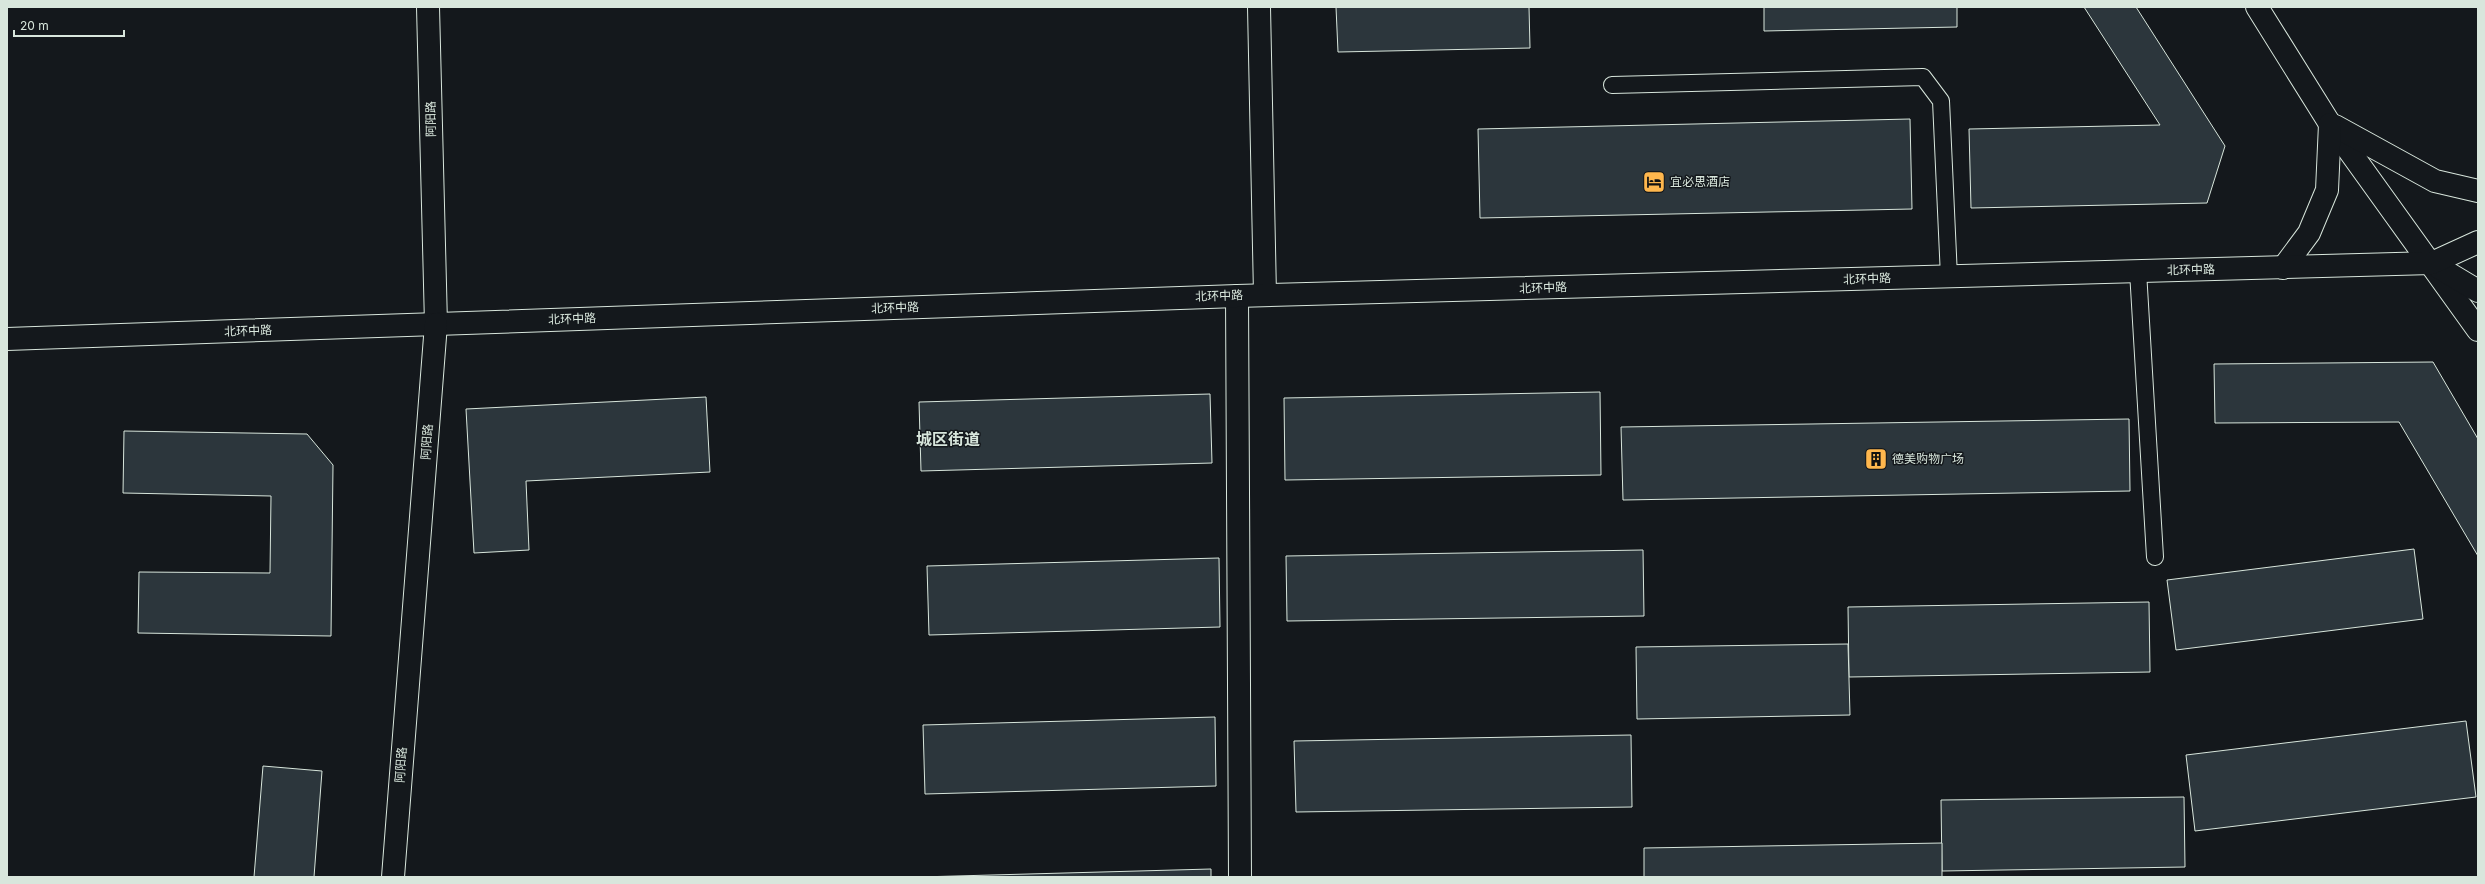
<svg xmlns="http://www.w3.org/2000/svg" width="2485" height="884" font-family="Inter,'Noto Sans SC',sans-serif">
	<style>
		.building { fill: #2c363c; stroke: #d8e6dc }
		.lines { fill: none; stroke-linecap: round; stroke-linejoin: round }
		.service-casing { stroke: #d8e6dc; stroke-width: 18 }
		.minor-casing { stroke: #d8e6dc; stroke-width: 24 }
		.tertiary-casing { stroke: #d8e6dc; stroke-width: 24 }
		.service { stroke: #14181c; stroke-width: 16 }
		.minor { stroke: #14181c; stroke-width: 22 }
		.tertiary { stroke: #14181c; stroke-width: 22 }
		.labels { text-anchor: middle; stroke-width: 3; stroke-linejoin: round; paint-order: stroke }
		.street-label { font-size: 12px; fill: #d8e6dc; stroke: #14181c }
		.poi-label { font-size: 12px; fill: #d8e6dc; stroke: #14181c; text-anchor: start }
		.district-label { font-size: 16px; font-weight: bold; fill: #d8e6dc; stroke: #14181c }
	</style>
	<rect width="100%" height="100%" fill="#14181c"/>
	<g class="building">
		<path d="M1336 7H1529L1530 48 1338 52Z"/>
		<path d="M1764 7H1957V27L1764 31Z"/>
		<path d="M2084 7H2136L2225 146 2207 203 1971 208 1969 129 2160 125Z"/>
		<path d="M1910 119 1912 209 1480 218 1478 129Z"/>
		<path d="M2433 362 2478 439V556L2399 422 2215 423 2214 364Z"/>
		<path d="M1600 392 1601 475 1285 480 1284 398Z"/>
		<path d="M1210 394 1212 463 921 471 919 402Z"/>
		<path d="M706 397 710 472 526 481 529 550 474 553 466 409Z"/>
		<path d="M2129 419 2130 491 1623 500 1621 427Z"/>
		<path d="M124 431 307 434 333 465 331 636 138 633 139 572 270 573 271 496 123 493Z"/>
		<path d="M2414 549 2423 619 2176 650 2167 580Z"/>
		<path d="M1643 550 1644 616 1287 621 1286 556Z"/>
		<path d="M1219 558 1220 627 929 635 927 566Z"/>
		<path d="M2149 602 2150 672 1849 677 1848 607Z"/>
		<path d="M1848 644 1850 715 1637 719 1636 647Z"/>
		<path d="M1215 717 1216 786 925 794 923 725Z"/>
		<path d="M2466 721 2476 797 2195 831 2186 755Z"/>
		<path d="M1631 735 1632 807 1296 812 1294 741Z"/>
		<path d="M263 766 322 771 314 877H254Z"/>
		<path d="M2184 797 2185 867 1942 871 1941 800Z"/>
		<path d="M1942 843V877H1644V848Z"/>
		<path d="M1211 869V877H919Z"/>
	</g>
	<g class="lines">
		<g class="service-casing">
			<g id="service">
				<path d="M1612 85 1923 77 1941 101 1949 277"/>
				<path d="M2138 271 2155 557"/>
			</g>
		</g>
		<g class="minor-casing">
			<g id="minor">
				<path d="M428 7 436 324"/>
				<path d="M1259 7 1265 295"/>
				<path d="M1237 296 1240 877"/>
			</g>
		</g>
		<g class="tertiary-casing">
			<g id="tertiary">
				<path d="M2257 7 2330 124 2478 330"/>
				<path d="M2335 126 2435 181 2478 191"/>
				<path d="M2438 267 2478 291"/>
				<path d="M2283 268 2309 233 2327 190 2330 124"/>
				<path d="M7 339 1237 296 2432 263 2478 242"/>
				<path d="M393 877 436 324"/>
			</g>
		</g>
		<use href="#service" class="service"/>
		<use href="#minor" class="minor"/>
		<use href="#tertiary" class="tertiary"/>
	</g>
	<defs>
		<g id="hotel-square" transform="scale(1.15)"><rect x="-9" y="-9" width="18" height="18" rx="4" fill="#ffb74d" stroke="#14181c"/><path d="M-6-4.5h1.5V1H6V5H4.5V3h-9V5H-6ZM-4 0a1.8 1.8 0 1 1 3.6 0ZM.5 0V-2.5h3Q6-2.5 6 0Z" fill="#111"/></g>
		<g id="building-square" transform="scale(1.15)"><rect x="-9" y="-9" width="18" height="18" rx="4" fill="#ffb74d" stroke="#14181c"/><path d="M-4-6H4V6H1V3H-1V6H-4ZM-2.5-4.3h1.7v1.8h-1.7ZM.8-4.3h1.7v1.8H.8ZM-2.5-1h1.7V.8h-1.7ZM.8-1h1.7V.8H.8Z" fill="#111"/></g>
	</defs>
	<g fill-rule="evenodd">
		<use href="#hotel-square" x="1654" y="182"/>
		<use href="#building-square" x="1876" y="459"/>
	</g>
	<g class="labels">
		<g class="street-label">
			<text transform="translate(431 119) rotate(-91)" y="4">阿阳路</text>
			<text transform="translate(2191 270) rotate(-1)" y="4">北环中路</text>
			<text transform="translate(1867 279) rotate(-2)" y="4">北环中路</text>
			<text transform="translate(1543 288) rotate(-2)" y="4">北环中路</text>
			<text transform="translate(1219 296) rotate(-2)" y="4">北环中路</text>
			<text transform="translate(895 308) rotate(-2)" y="4">北环中路</text>
			<text transform="translate(572 319) rotate(-2)" y="4">北环中路</text>
			<text transform="translate(248 331) rotate(-2)" y="4">北环中路</text>
			<text transform="translate(427 442) rotate(-86)" y="4">阿阳路</text>
			<text transform="translate(401 765) rotate(-86)" y="4">阿阳路</text>
		</g>
		<g class="poi-label">
			<text x="1670" y="186">宜必思酒店</text>
			<text x="1892" y="463">德美购物广场</text>
		</g>
		<g class="district-label">
			<text x="948" y="445">城区街道</text>
		</g>
	</g>
	<rect width="2485" height="884" fill="none" stroke="#d8e6dc" stroke-width="16"/>
	<path d="M14 30v6h110v-6" fill="none" stroke="#d8e6dc" stroke-width="2"/>
	<text x="20" y="30" font-size="12" fill="#d8e6dc" stroke="#14181c" stroke-width="3" paint-order="stroke">20 m</text>
</svg>
